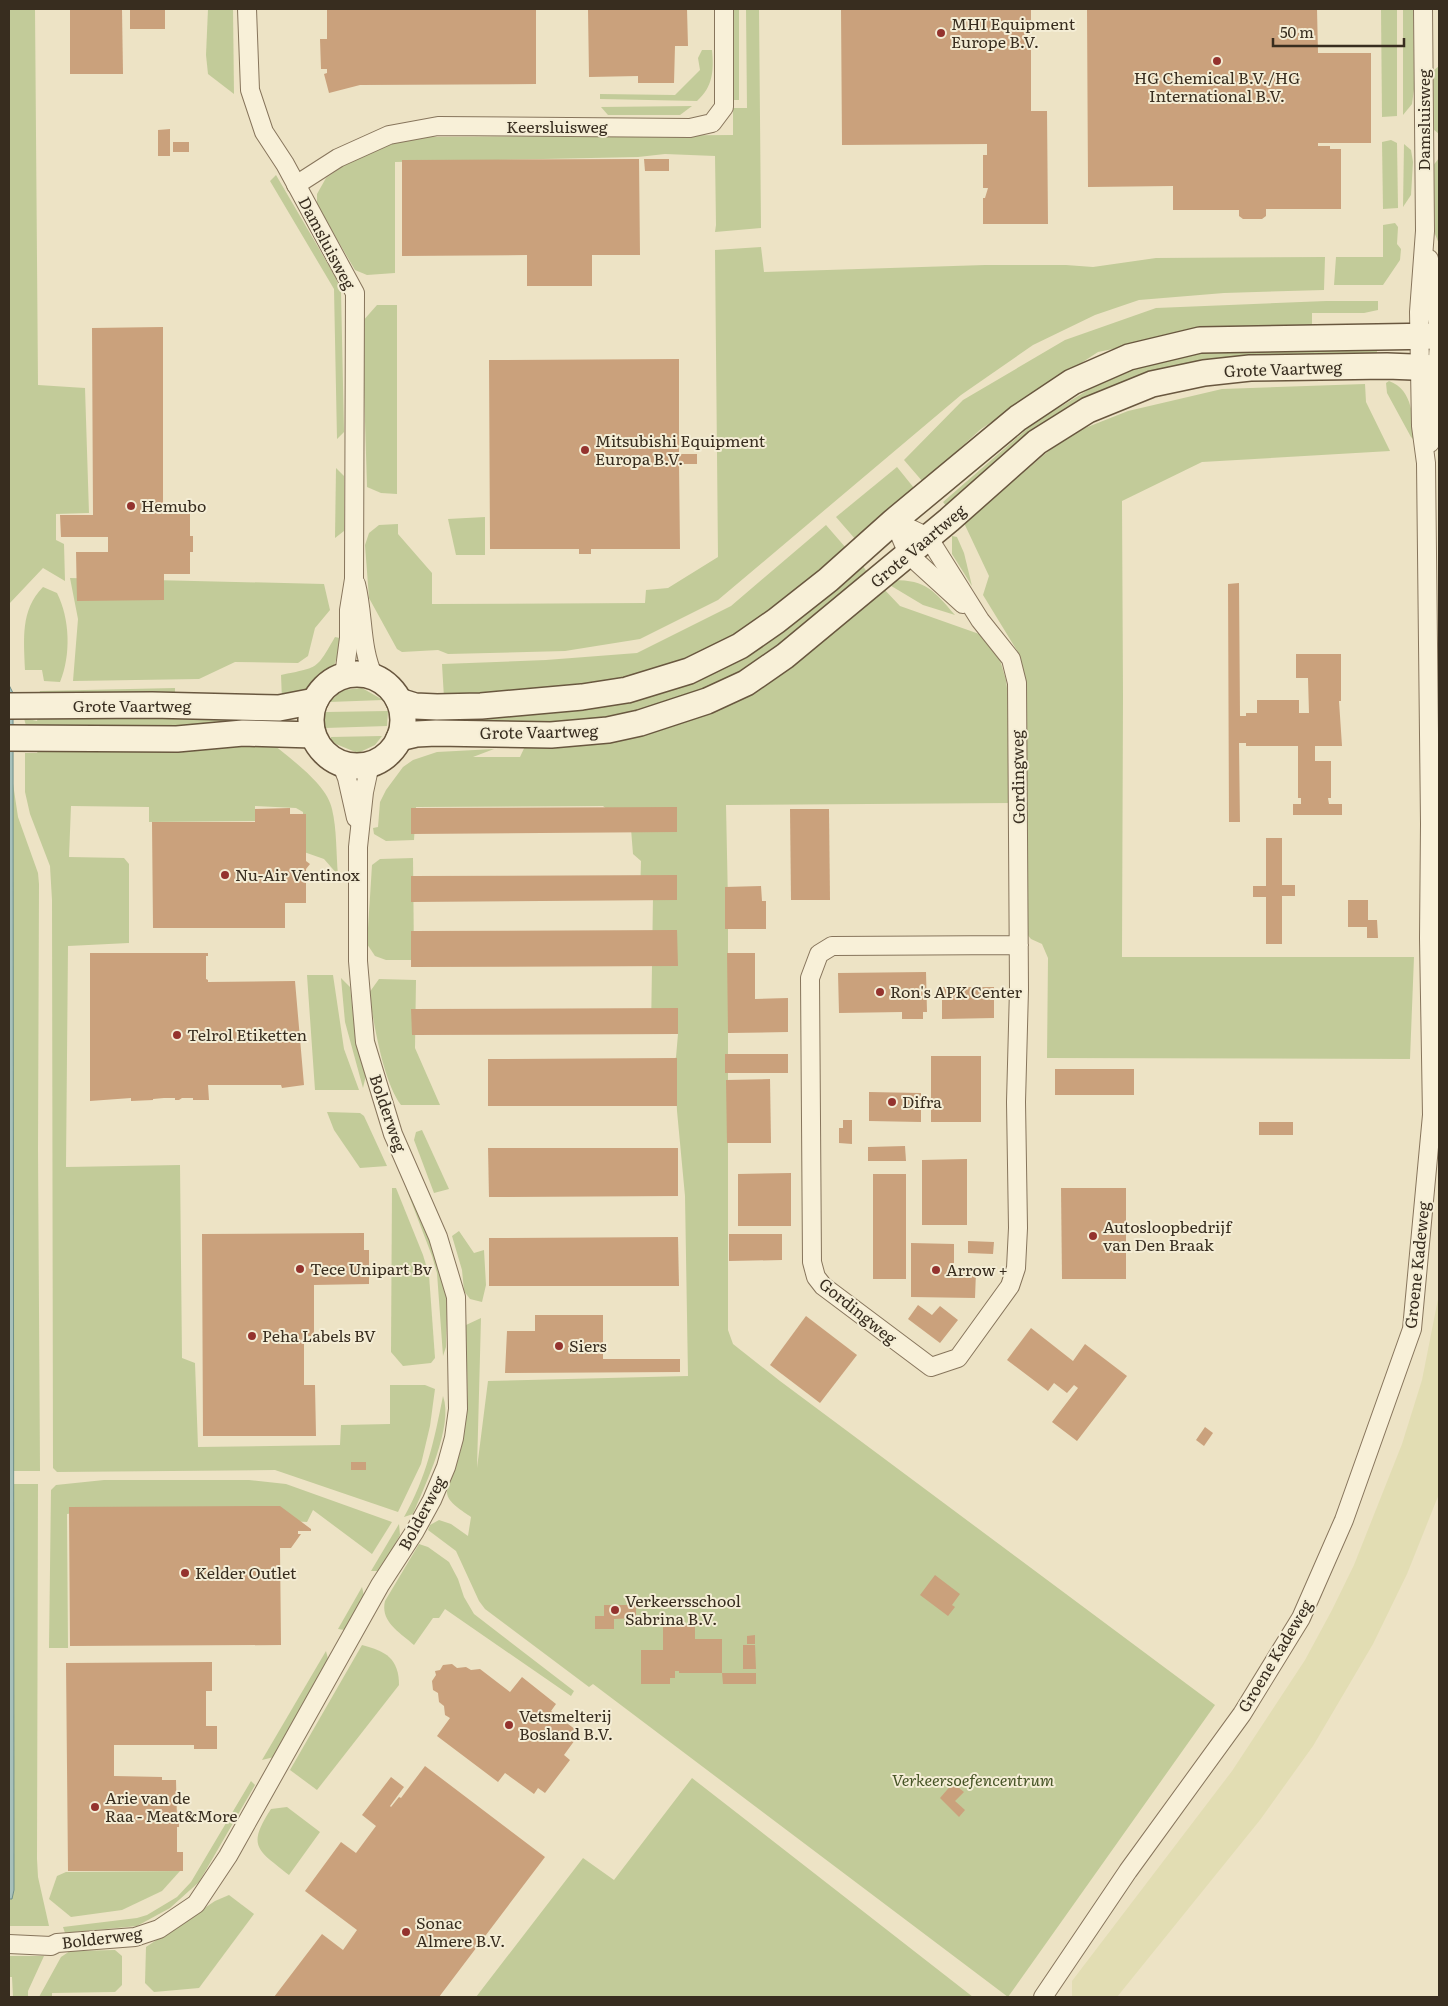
<svg xmlns="http://www.w3.org/2000/svg" width="1448" height="2006" font-family="Literata,serif">
	<style>
		.farmland { fill: #e2ddb3 }
		.green { fill: #c2cb99 }
		.water { fill: #a7c0ba; stroke: #6e8e88 }
		.building { fill: #caa17c }
		.lines { fill: none; stroke-linecap: round; stroke-linejoin: round }
		.street-casing { stroke: #87755c; stroke-width: 20 }
		.secondary-casing { stroke: #69573f; stroke-width: 28 }
		.street { stroke: #f8f0d8; stroke-width: 18 }
		.secondary { stroke: #f8f0d8; stroke-width: 25 }
		.poi-dot { fill: #94332e; stroke: #f4edd5; stroke-width: 2 }
		.labels { text-anchor: middle; stroke-width: 4; stroke-linejoin: round; paint-order: stroke }
		.poi-label { font-size: 16px; fill: #382d1f; stroke: #f4edd5; text-anchor: start }
		.street-label { font-size: 16px; fill: #382d1f; stroke: #f4edd5 }
		.park-label { font-size: 16px; font-style: italic; fill: #465426; stroke: #f4edd5 }
	</style>
	<rect width="100%" height="100%" fill="#ede3c5"/>
	<path class="farmland" d="M1439 1294V1494L1407 1574 1373 1644 1313 1746 1260 1820 1117 1997H1072V1981L1232 1771 1305 1660 1332 1610 1354 1565 1402 1444 1422 1380Z"/>
	<g class="green">
		<path d="M9 9H35L38 385 85 388 89 513 56 514V540L64 544 65 581 43 568 9 604Z"/>
		<path d="M208 9H233L234 94 208 74 206 55Z"/>
		<rect x="733" y="9" width="6" height="91"/>
		<path d="M746 9H759L761 228 715 232 716 225 715 156 665 154 638 157 395 162V273L367 275 355 270 317 205V194L326 178 346 164 395 140 425 137 733 135V108H747Z"/>
		<path d="M1381 9H1397V116L1382 117Z"/>
		<path d="M1403 9H1413L1414 89 1412 104 1403 115Z"/>
		<path d="M702 50H712C714 70 713 87 697 101L600 99V94L675 95 700 70 698 58Z"/>
		<path d="M1439 66V134L1433 129V71Z"/>
		<path d="M692 106 680 115H608L601 107Z"/>
		<path d="M1391 140 1397 143 1398 208 1383 209 1382 142Z"/>
		<path d="M1404 144 1411 150 1413 162 1411 195 1403 207Z"/>
		<path d="M1439 158V244L1435 234 1432 167Z"/>
		<path d="M276 175 335 276 341 291 344 432 337 439 334 289 270 181Z"/>
		<path d="M1395 223 1398 227 1397 244 1401 249 1400 260 1383 285H1334L1336 257H1383V225Z"/>
		<path d="M761 247 764 272 985 265H1066L1093 267 1156 258 1325 257 1324 290 1224 293 1139 300 1095 315 1033 345 961 395 718 600 640 639 565 651 448 654 438 650 402 652 397 649 369 598 365 545 369 533 379 525 398 524V534L432 573V604L645 603 646 590 668 588 718 557 715 250Z"/>
		<path d="M1326 301H1378V310L1364 313H1312V326L1212 329 1098 352 981 429 923 482 904 460 963 400 1065 340 1156 308Z"/>
		<path d="M377 305H397V494L381 493 367 487 362 322Z"/>
		<path d="M1377 346V354L1158 374 947 507 943 502 1035 422 1118 372 1199 351Z"/>
		<path d="M1389 381C1414 390 1412 419 1416 442L1411 437 1387 393 1386 383Z"/>
		<path d="M1365 384 1366 402 1390 451 1202 462 1122 501 1123 695 1122 957H1414L1410 1059 1047 1058 1048 958 1042 944 1031 939 1026 933 1024 678 1019 654 983 595 989 576 964 523 1052 448 1080 430 1128 411 1222 389Z"/>
		<path d="M897 467 914 488 856 540 836 517Z"/>
		<path d="M336 468 344 476V531L335 538Z"/>
		<path d="M485 517V555H456L448 519Z"/>
		<path d="M826 525 846 548 764 618 699 659 643 678 572 690 444 698 442 664 546 660 637 653 731 606Z"/>
		<path d="M952 536 957 537 964 553 972 586 952 554Z"/>
		<path d="M861 563 867 572 779 647 739 673 694 694 657 709 581 723 442 726V712L550 713 634 699Z"/>
		<path d="M70 578 324 584 330 610 315 628 308 656 298 663 235 662 199 679 73 681 78 619Z"/>
		<path d="M893 580C927 580 934 591 955 615L923 605 888 584Z"/>
		<path d="M43 587 57 593C70 619 71 655 60 682L44 681 42 670H25C24 640 20 610 43 587Z"/>
		<path d="M882 587 900 606 982 635 1000 660 1006 680 1010 712 1011 803 726 805 728 903V1330L733 1344 780 1381 1215 1705 1008 1997 593 1684 589 1687 485 1609 479 1601 456 1551 428 1530 430 1525 439 1520 451 1524 468 1536 471 1517C463 1511 448 1503 447 1493 447 1484 460 1456 462 1445 471 1404 466 1366 466 1325L481 1318 477 1468 488 1381 688 1376 685 1196 677 1111 675 1059 676 1057 678 1034H651L653 897 640 898 641 861 633 854 631 829 603 806 416 807 414 840 386 841 374 834 373 828 378 827 380 802 386 790 403 767 413 760 437 752 494 749 473 757H520L527 742 644 732Z"/>
		<path d="M335 637 340 638 338 654 333 669 318 680 309 690 282 700 281 675C319 667 316 670 335 637Z"/>
		<path d="M175 688V694L39 696 40 691Z"/>
		<path d="M362 688 383 700 329 702 343 690Z"/>
		<path d="M388 711 387 726 325 728 322 719 326 712Z"/>
		<path d="M269 714V726H26L24 718 37 721 38 716Z"/>
		<path d="M382 736 375 745 358 753 331 742V737Z"/>
		<path d="M267 739C286 756 327 783 332 809 337 830 336 853 338 875L324 859 304 852 303 812 296 808 255 806V821L149 822V807L71 806 69 857 124 858 129 864V943L68 946 66 1167 180 1165 182 1358 195 1363 198 1447 340 1445 341 1425 390 1424V1385H425L435 1389 430 1426 421 1464 398 1512 275 1470 57 1472 53 1468 52 900 50 866 30 814 25 792V753H37L40 748Z"/>
		<path d="M12 777 18 817 38 873 39 884 38 1149 40 1471H13Z"/>
		<path d="M413 858 414 960H386L375 956 367 944 372 865 380 859Z"/>
		<path d="M307 975H333L344 1049 359 1090H315Z"/>
		<path d="M341 978 350 987 355 1032 366 1075 363 1088 345 1022Z"/>
		<path d="M379 979 416 980 415 1048 440 1105H401C383 1081 374 1024 369 993Z"/>
		<path d="M327 1112 360 1113 364 1116 387 1166 360 1168 334 1130Z"/>
		<path d="M422 1130 449 1189 434 1193 414 1140 416 1132Z"/>
		<path d="M392 1188H396L423 1255 429 1275 435 1358 431 1363 403 1366 391 1352Z"/>
		<path d="M406 1188C423 1203 440 1261 445 1285 448 1304 446 1327 446 1347L443 1356 437 1273 432 1256Z"/>
		<path d="M459 1231 474 1253 484 1250 486 1285 482 1302 470 1299 464 1291 462 1270 452 1236Z"/>
		<path d="M443 1396C454 1426 425 1485 413 1514L404 1517C427 1476 434 1441 443 1396Z"/>
		<path d="M104 1480H249L286 1484 392 1522 372 1554 313 1510 307 1522 100 1509 67 1514 68 1648H49L51 1490 56 1485Z"/>
		<path d="M14 1484H38L37 1859 38 1877 49 1926H9V1899H12L14 1890Z"/>
		<path d="M399 1524 400 1535 380 1571H371Z"/>
		<path d="M419 1544 428 1547 449 1562 458 1579 464 1597 474 1614 574 1691 571 1696 445 1609 439 1618H433L414 1645C400 1632 380 1622 385 1601Z"/>
		<path d="M362 1587 364 1596 345 1630 338 1629Z"/>
		<path d="M362 1645C386 1651 399 1659 399 1685L317 1790 290 1770Z"/>
		<path d="M326 1651 328 1659 274 1757 262 1760Z"/>
		<path d="M692 1778 973 1997H476L583 1858 614 1880Z"/>
		<path d="M251 1781 255 1785 199 1882 170 1908 137 1926 65 1933 63 1927 137 1918 147 1915 177 1897 191 1882Z"/>
		<path d="M287 1807 320 1832 289 1875C258 1850 246 1847 271 1809Z"/>
		<path d="M180 1871 162 1891 122 1910 71 1917 49 1899 57 1876 66 1872Z"/>
		<path d="M229 1895 254 1914 199 1988 154 1992 145 1983 146 1947 215 1901Z"/>
		<path d="M115 1950 122 1956V1985L115 1992 52 1993V1997H39L61 1957 70 1951Z"/>
		<path d="M9 1956H44L28 1991V1997H13L12 1977H9Z"/>
	</g>
	<path class="water" d="M9 685 13 693 14 1890 12 1899H9Z"/>
	<g class="building">
		<path d="M70 9H122L123 74H70Z"/>
		<rect x="130" y="9" width="35" height="20"/>
		<path d="M327 9H536V84L360 85 329 93 324 74 327 73V69H321L320 39H327Z"/>
		<path d="M588 9H687L688 46H675L674 83H638V76L589 77Z"/>
		<path d="M841 9H1031V111H1047L1048 224H983V198H985L988 188H983V155H987V144L842 145Z"/>
		<path d="M1087 9H1317L1318 53H1371V143H1318V146H1330V149H1341V209H1266V216L1262 219H1243L1239 216V210H1173V186L1088 187Z"/>
		<path d="M170 129V156H158V130Z"/>
		<rect x="173" y="142" width="16" height="10"/>
		<path d="M639 159 640 255H592V286H527V255L402 256V160Z"/>
		<path d="M644 159H669V171H645Z"/>
		<path d="M163 327V514H190V536H193V552H190V574H164V600L77 601 76 552H108V537H61L60 515H93L92 328Z"/>
		<path d="M679 359V454H697V464H679L680 549H591V554H579V549H490L489 360Z"/>
		<path d="M1239 583 1240 716H1246V713H1257V700H1299V713H1309L1308 678H1296V654H1341V701H1339L1342 746H1315V761H1331V798H1328L1329 804H1342V815H1293V804H1301V798H1298V746H1246V743H1239L1240 822H1229L1228 584Z"/>
		<path d="M677 807V832L411 834V808Z"/>
		<path d="M290 808V814H306V861L310 864 306 869V903H285V928H153L152 822H255V809Z"/>
		<path d="M790 809H829L830 900H791Z"/>
		<path d="M1266 838H1282V885H1295V896H1282V944H1266V897H1253V886H1266Z"/>
		<path d="M677 875V900L411 902V876Z"/>
		<path d="M761 886 762 901H766V929H725V887Z"/>
		<path d="M1348 900H1368V920H1377L1378 938H1367V927H1348Z"/>
		<path d="M677 930 678 966 411 967V931Z"/>
		<path d="M90 953H208V956H206V979L208 980V982L295 981 304 1085 282 1088 281 1085H208L209 1100H193V1098H182L179 1100H175V1098H164L153 1099V1100L131 1101V1098L90 1101Z"/>
		<path d="M727 953H755V999L788 998V1032L728 1033Z"/>
		<path d="M926 972 927 1012H923V1019H902V1012L839 1013 838 973Z"/>
		<path d="M942 987H994V1018L942 1019Z"/>
		<path d="M678 1008V1034L412 1035 411 1009Z"/>
		<rect x="725" y="1054" width="63" height="19"/>
		<rect x="931" y="1056" width="50" height="66"/>
		<path d="M677 1058V1106H488V1059Z"/>
		<rect x="1055" y="1069" width="79" height="26"/>
		<path d="M770 1079 771 1143H727L726 1080Z"/>
		<path d="M869 1092 921 1093V1122L869 1121Z"/>
		<path d="M843 1120H852V1144L839 1143V1128H843Z"/>
		<rect x="1259" y="1122" width="34" height="13"/>
		<path d="M905 1146 906 1161H868V1147Z"/>
		<path d="M488 1148H678V1196L489 1197Z"/>
		<path d="M967 1159V1225H922V1160Z"/>
		<path d="M791 1173V1226H738V1174Z"/>
		<rect x="873" y="1174" width="33" height="105"/>
		<path d="M1061 1188H1126V1279H1062Z"/>
		<path d="M364 1233V1250H369V1284L314 1285V1336H304V1385H315L316 1436H203L202 1234Z"/>
		<path d="M729 1234H782V1260L729 1261Z"/>
		<path d="M678 1237 679 1286H489V1238Z"/>
		<path d="M968 1241 994 1242 993 1254 968 1253Z"/>
		<path d="M911 1243 954 1244V1271H976L975 1298 911 1297Z"/>
		<path d="M918 1305 932 1315 940 1306 958 1320 940 1343 908 1319Z"/>
		<path d="M535 1315H603V1359H680V1372L505 1373 507 1331H535Z"/>
		<path d="M806 1316 857 1355 820 1403 770 1365Z"/>
		<path d="M1031 1328 1073 1361 1085 1344 1127 1376 1077 1441 1052 1422 1078 1388 1074 1385 1067 1393 1054 1383 1048 1391 1007 1360Z"/>
		<path d="M1205 1427 1213 1433 1204 1446 1196 1440Z"/>
		<rect x="351" y="1462" width="15" height="8"/>
		<path d="M280 1506 311 1529V1531H298V1534H301L291 1548H280L281 1645 70 1646 69 1507Z"/>
		<path d="M935 1575 960 1594 952 1605 955 1607 948 1616 920 1595Z"/>
		<path d="M604 1605H636V1618L614 1619V1629H595V1616H604Z"/>
		<path d="M663 1625H695V1639H722V1673H679V1671H675V1678H670V1684H641V1650H663Z"/>
		<path d="M755 1635V1644H747V1636Z"/>
		<path d="M743 1645H755L756 1669H743Z"/>
		<path d="M212 1662V1691H206V1726H217V1749H194V1745H114V1776L162 1777V1780H176L177 1820H179V1827H177V1852H183V1871H68L66 1663Z"/>
		<path d="M452 1664 457 1668 466 1667 471 1670 480 1669 510 1692 522 1677 556 1704 551 1711 580 1733 564 1755 570 1760 545 1793 538 1788 534 1794 505 1773 498 1782 437 1736 450 1718 445 1715 444 1706 439 1702 438 1693 433 1690 432 1681 436 1675 435 1671 440 1670 443 1665Z"/>
		<path d="M722 1673H756V1684H723Z"/>
		<path d="M425 1766 545 1857 439 1997H274L322 1934 343 1950 357 1930 305 1891 341 1842 356 1853 376 1826 362 1815 391 1777 404 1787 390 1806 391 1807 399 1797 401 1798Z"/>
		<path d="M953 1783 964 1792 955 1801 965 1810 959 1817 940 1798Z"/>
	</g>
	<g class="lines">
		<g class="street-casing">
			<g id="street">
				<path d="M247 9 250 90 264 132 285 164 355 293 354 579 349 610V638L344 676"/>
				<path d="M296 185 338 158 389 135 438 126 690 128 712 123 724 107V9"/>
				<path d="M1429 259 1439 334"/>
				<path d="M1430 443 1434 416 1439 343"/>
				<path d="M894 521 928 537 980 620 1011 659 1017 683 1019 989 1016 1102 1018 1228 1016 1268 1010 1286 958 1358 931 1367 823 1286 816 1277 812 1262 810 978 819 954 832 946 1019 945"/>
				<path d="M894 521 908 554 963 604"/>
				<path d="M356 584C364 615 360 648 374 677"/>
				<path d="M341 763 347 778 356 818"/>
				<path d="M9 1944 51 1946 57 1943 135 1937 159 1929 196 1904 228 1856 380 1585 415 1531 432 1500 446 1467 454 1438 458 1409 456 1297 438 1237 393 1134 365 1042 358 961V847L364 792 370 764"/>
				<path d="M1043 1997 1128 1871 1242 1714 1301 1618 1344 1520 1412 1329 1432 1115 1429 938 1430 824 1426 463 1421 426 1419 312 1425 231 1423 9"/>
			</g>
		</g>
		<g class="secondary-casing">
			<g id="secondary">
				<circle cx="357" cy="720" r="46"/>
				<path d="M399 701 415 706 437 707 481 706 582 697 627 690 689 671 740 646 776 621 828 580 894 521 1018 418 1072 382 1129 357 1200 340 1439 336"/>
				<path d="M9 706 152 705 279 708 315 701"/>
				<path d="M9 738 177 739 243 733 313 735"/>
				<path d="M399 738 416 734 436 733 551 735 608 730 640 723 707 701 746 683 785 656 949 520 1037 442 1088 410 1152 384 1204 373 1250 368 1387 366 1439 368"/>
			</g>
		</g>
		<use href="#street" class="street"/>
		<use href="#secondary" class="secondary"/>
	</g>
	<g class="poi-dot">
		<circle cx="941" cy="33" r="5"/>
		<circle cx="1217" cy="61" r="5"/>
		<circle cx="585" cy="450" r="5"/>
		<circle cx="131" cy="506" r="5"/>
		<circle cx="225" cy="875" r="5"/>
		<circle cx="880" cy="992" r="5"/>
		<circle cx="177" cy="1035" r="5"/>
		<circle cx="892" cy="1102" r="5"/>
		<circle cx="1093" cy="1236" r="5"/>
		<circle cx="300" cy="1269" r="5"/>
		<circle cx="936" cy="1270" r="5"/>
		<circle cx="252" cy="1336" r="5"/>
		<circle cx="559" cy="1346" r="5"/>
		<circle cx="185" cy="1573" r="5"/>
		<circle cx="615" cy="1610" r="5"/>
		<circle cx="509" cy="1725" r="5"/>
		<circle cx="95" cy="1807" r="5"/>
		<circle cx="406" cy="1932" r="5"/>
	</g>
	<g class="labels">
		<g class="poi-label">
			<text x="951" y="30">MHI Equipment<tspan x="951" dy="18">Europe B.V.</tspan></text>
			<text x="1217" y="84" text-anchor="middle">HG Chemical B.V./HG<tspan x="1217" dy="18">International B.V.</tspan></text>
			<text x="595" y="447">Mitsubishi Equipment<tspan x="595" dy="18">Europa B.V.</tspan></text>
			<text x="141" y="512">Hemubo</text>
			<text x="235" y="881">Nu-Air Ventinox</text>
			<text x="890" y="998">Ron's APK Center</text>
			<text x="187" y="1041">Telrol Etiketten</text>
			<text x="902" y="1108">Difra</text>
			<text x="1103" y="1233">Autosloopbedrijf<tspan x="1103" dy="18">van Den Braak</tspan></text>
			<text x="310" y="1275">Tece Unipart Bv</text>
			<text x="946" y="1276">Arrow +</text>
			<text x="262" y="1342">Peha Labels BV</text>
			<text x="569" y="1352">Siers</text>
			<text x="195" y="1579">Kelder Outlet</text>
			<text x="625" y="1607">Verkeersschool<tspan x="625" dy="18">Sabrina B.V.</tspan></text>
			<text x="519" y="1722">Vetsmelterij<tspan x="519" dy="18">Bosland B.V.</tspan></text>
			<text x="105" y="1804">Arie van de<tspan x="105" dy="18">Raa - Meat&amp;More</tspan></text>
			<text x="416" y="1929">Sonac<tspan x="416" dy="18">Almere B.V.</tspan></text>
		</g>
		<g class="street-label">
			<text transform="translate(1424 120) rotate(-90)" y="6">Damsluisweg</text>
			<text x="557" y="133">Keersluisweg</text>
			<text transform="translate(327 243) rotate(62)" y="6">Damsluisweg</text>
			<text transform="translate(1283 369) rotate(-2)" y="6">Grote Vaartweg</text>
			<text transform="translate(918 546) rotate(-40)" y="6">Grote Vaartweg</text>
			<text x="132" y="712">Grote Vaartweg</text>
			<text transform="translate(539 732) rotate(-1)" y="6">Grote Vaartweg</text>
			<text transform="translate(1018 777) rotate(-91)" y="6">Gordingweg</text>
			<text transform="translate(388 1113) rotate(71)" y="6">Bolderweg</text>
			<text transform="translate(1417 1265) rotate(-84)" y="6">Groene Kadeweg</text>
			<text transform="translate(858 1311) rotate(39)" y="6">Gordingweg</text>
			<text transform="translate(422 1513) rotate(-62)" y="6">Bolderweg</text>
			<text transform="translate(1275 1656) rotate(-59)" y="6">Groene Kadeweg</text>
			<text transform="translate(102 1938) rotate(-7)" y="6">Bolderweg</text>
		</g>
		<g class="park-label">
			<text x="973" y="1786">Verkeersoefencentrum</text>
		</g>
	</g>
	<rect width="1448" height="2006" fill="none" stroke="#382d1f" stroke-width="20"/>
	<path d="M1273 38v8h131v-8" fill="none" stroke="#382d1f" stroke-width="2.5"/>
	<text x="1280" y="38" font-size="15" fill="#382d1f" stroke="#f4edd5" stroke-width="4" paint-order="stroke">50 m</text>
</svg>
